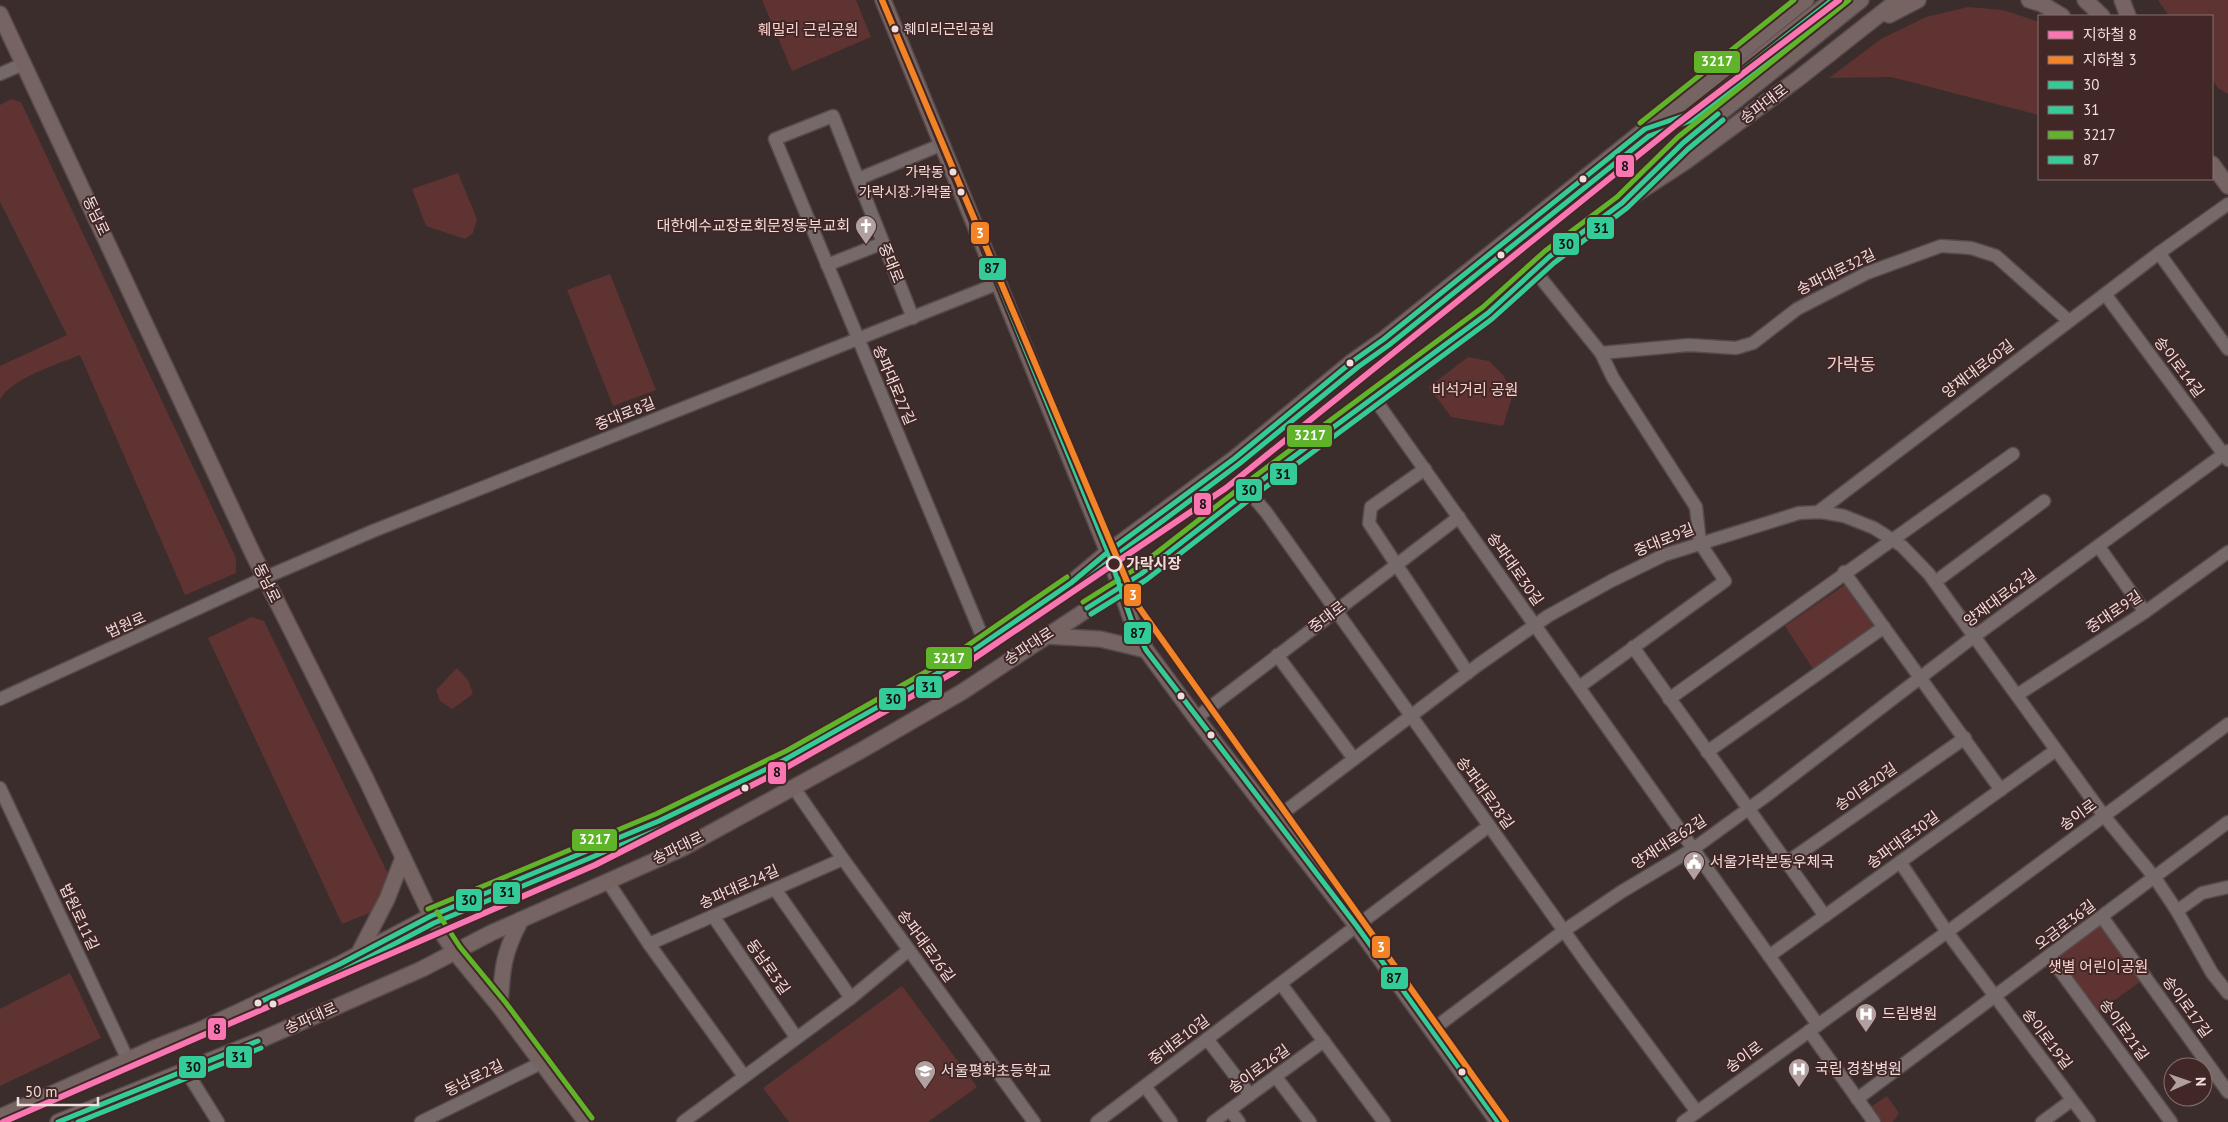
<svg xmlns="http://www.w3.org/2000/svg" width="2228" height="1122" font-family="'PT Sans','Noto Sans KR',sans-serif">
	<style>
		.green { fill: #5e3332 }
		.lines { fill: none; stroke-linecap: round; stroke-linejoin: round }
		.minor-casing { stroke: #574a4a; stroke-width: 15 }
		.major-casing { stroke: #574a4a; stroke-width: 18 }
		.minor { stroke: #766969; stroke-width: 12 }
		.major { stroke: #766463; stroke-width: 15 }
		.bus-1-casing { stroke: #412726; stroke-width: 9 }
		.bus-2-casing { stroke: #412726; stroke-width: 9 }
		.bus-3-casing { stroke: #412726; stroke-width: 9 }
		.bus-4-casing { stroke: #412726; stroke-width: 9 }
		.bus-1 { stroke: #3c9; stroke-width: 5 }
		.bus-2 { stroke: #3c9; stroke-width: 5 }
		.bus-3 { stroke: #5fb42a; stroke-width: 5 }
		.bus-4 { stroke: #3c9; stroke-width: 5 }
		.metro-1-casing { stroke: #412726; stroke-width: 10 }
		.metro-2-casing { stroke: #412726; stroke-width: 10 }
		.metro-1 { stroke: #fa76b3; stroke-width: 6 }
		.metro-2 { stroke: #f28326; stroke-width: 6 }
		.bus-dot { fill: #f0dedd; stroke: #412726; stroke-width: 2 }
		.stop-dot { fill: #412726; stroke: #f0dedd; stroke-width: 2.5 }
		.labels { text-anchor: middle; stroke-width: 4; stroke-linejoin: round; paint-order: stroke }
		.bus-label { font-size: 14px; fill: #f0dedd; stroke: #412726; text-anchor: end }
		.park-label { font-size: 15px; fill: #fad2d0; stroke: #412726 }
		.street-label { font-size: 15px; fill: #f0dedd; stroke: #412726 }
		.poi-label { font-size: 15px; fill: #f0dedd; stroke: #412726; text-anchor: start }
		.stop-label { font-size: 15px; font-weight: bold; fill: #f0dedd; stroke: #412726; text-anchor: start }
		.quarter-label { font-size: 18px; fill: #f0cdcb; stroke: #412726 }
		.line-badge { stroke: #412726; stroke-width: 2 }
		.badge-label { font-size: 14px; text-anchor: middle; font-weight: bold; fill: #fff }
		.pale-badge-label { font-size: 14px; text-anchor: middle; font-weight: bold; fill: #111 }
	</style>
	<rect width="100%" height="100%" fill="#3b2d2c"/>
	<g class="green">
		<path d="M762 0H856L871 37 792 71Z"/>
		<path d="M2158 0H2228V94L2218 88 2212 79V16H2169Z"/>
		<path d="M1968 7 2003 10 2039 22V115L1891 77 1829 78 1881 39 1926 17Z"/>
		<path d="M11 99 21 102 236 558V573L185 595 80 355C60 363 8 380 0 400V366L67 335 0 202V105Z"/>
		<path d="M458 173 477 219 473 233 465 239 426 226 412 189Z"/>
		<path d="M610 274 656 390 613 406 567 290Z"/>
		<path d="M1468 357 1489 361 1504 376 1512 397 1503 426 1451 417 1429 387Z"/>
		<path d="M1849 582 1880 626 1815 672 1785 626Z"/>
		<path d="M252 617 264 621 393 884 389 905 342 924 208 638Z"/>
		<path d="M457 668 468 680 473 694 452 709 440 701 436 690Z"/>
		<path d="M2102 924 2144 979 2097 1013 2056 958Z"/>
		<path d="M70 973 101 1038 0 1086V1009Z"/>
		<path d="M902 986 977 1087 928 1122H789L763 1088Z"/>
		<path d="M1887 1096 1899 1113 1893 1122H1882L1872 1106Z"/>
	</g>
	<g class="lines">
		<g class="minor-casing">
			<g id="minor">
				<path d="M0 74 23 64"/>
				<path d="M858 179 943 144"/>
				<path d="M2159 253 2228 349"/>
				<path d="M827 265 883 243"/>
				<path d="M1535 271 1601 353 1613 378 1696 507 1700 543 1725 581 1579 687"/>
				<path d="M2105 294 2228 460"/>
				<path d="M913 318 833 116 775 139 985 643"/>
				<path d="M1601 353 1689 345 1736 348 1753 343 1797 309 1867 273 1941 246 1971 248 1996 256 2069 321"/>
				<path d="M1374 398 1818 1025"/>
				<path d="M1425 469 1371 507 1369 523 1468 673"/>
				<path d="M1249 492 1266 512 1589 966 1697 1112"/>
				<path d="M1818 512 2159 253 2228 204"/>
				<path d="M2099 547 2145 612"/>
				<path d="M1844 572 2001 790"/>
				<path d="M1935 582 2044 501"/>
				<path d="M1633 647 1825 916"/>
				<path d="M1277 655 1354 759"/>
				<path d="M2017 695 2145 612 2228 552"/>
				<path d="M0 699 264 578 373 531 999 283"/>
				<path d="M1669 699 2013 454"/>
				<path d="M1196 718 1459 517"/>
				<path d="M1707 752 1884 627"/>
				<path d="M0 788 128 1060"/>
				<path d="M794 788 843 859 1034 1122"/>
				<path d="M1275 819 1478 665 1548 616 1611 581 1664 555 1799 513 1821 512 1844 516 1874 528 1902 546 1929 574 2104 816 2155 878 2177 911 2212 973 2228 993"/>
				<path d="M1900 862 1947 932 2089 1122"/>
				<path d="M1786 863 1965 738"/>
				<path d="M608 882 649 944 744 1076"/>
				<path d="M775 889 851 998"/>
				<path d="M2177 911 2202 893 2228 887"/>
				<path d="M713 916 796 1037"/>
				<path d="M2102 917 2228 1092"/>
				<path d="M649 944 843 859"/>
				<path d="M1769 956 2056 750"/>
				<path d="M2050 957 2171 1122"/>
				<path d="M1281 984 1384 1122"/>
				<path d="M1432 1030 1565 930 1621 892 1693 849 1766 796 1968 641 2228 451"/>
				<path d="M1809 1031 1874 1122"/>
				<path d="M1207 1039 1250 1095"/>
				<path d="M185 1069 218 1122"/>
				<path d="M1276 1077 1310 1122"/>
				<path d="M1145 1086 1171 1122"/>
				<path d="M1857 1099 2228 822"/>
				<path d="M1230 1110 1239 1122"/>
				<path d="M421 1122 541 1063"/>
				<path d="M683 1122 851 998 909 950"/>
				<path d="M1097 1122 1489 826"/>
				<path d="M1213 1122 1324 1041"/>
				<path d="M1683 1122 1954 927 2228 724"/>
				<path d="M2042 1122 2072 1100"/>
			</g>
		</g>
		<g class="major-casing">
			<g id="major">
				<path d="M883 0 1108 552 1132 622 1146 650 1196 718 1356 925 1498 1122"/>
				<path d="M2029 0 2042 4 2062 16"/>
				<path d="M2085 0 2102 16"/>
				<path d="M2122 0 2128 16"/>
				<path d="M0 14 253 554 366 779 431 916 454 951 500 1007 586 1122"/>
				<path d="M1889 15 1918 0"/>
				<path d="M1655 126 1686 115 1832 0"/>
				<path d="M2212 164 2228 186"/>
				<path d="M1640 185 1683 143 1861 0"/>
				<path d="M1045 636 1100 639 1146 650"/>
				<path d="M359 953 387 899 403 858"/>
				<path d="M500 1007C502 970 503 953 521 920"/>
				<path d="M0 1117 154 1048 200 1030 340 964 431 916 659 821 779 763 949 667 1071 583 1108 552 1235 458 1353 361 1384 339 1806 0"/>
				<path d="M58 1122 258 1041 422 969 491 933 681 849 862 750 962 692 1141 574 1258 483 1488 313 1549 257 1622 203 1685 162 1799 78 1898 0"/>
			</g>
		</g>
		<use href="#minor" class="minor"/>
		<use href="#major" class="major"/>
		<g class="bus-1-casing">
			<g id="bus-1">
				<path d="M1087 608 1141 574 1258 483 1488 313 1549 257 1622 203 1683 143 1718 114"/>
				<path d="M258 1003 340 964 431 916 659 821 779 763 949 667 1071 583 1108 552 1235 458 1353 361 1384 339 1645 129 1686 115 1832 0"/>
				<path d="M58 1122 258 1041"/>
			</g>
		</g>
		<g class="bus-2-casing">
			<g id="bus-2">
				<path d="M1091 614 1146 580 1263 489 1492 319 1554 263 1627 208 1688 149 1723 120"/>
				<path d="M261 1010 343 971 434 923 662 828 782 770 953 674 1075 589 1113 558 1239 464 1358 367 1389 345 1649 136 1690 121 1837 6"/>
				<path d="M78 1122 261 1048"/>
			</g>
		</g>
		<g class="bus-3-casing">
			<g id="bus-3">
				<path d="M1640 123 1794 0"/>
				<path d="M1083 602 1137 568 1254 477 1483 307 1545 251 1617 197 1678 137 1849 0"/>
				<path d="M428 909 656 814 788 750 945 661 1067 577"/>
				<path d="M437 912 460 947 506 1003 592 1118"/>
			</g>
		</g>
		<g class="bus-4-casing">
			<path id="bus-4" d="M883 0 1108 552 1132 622 1146 650 1356 925 1498 1122"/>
		</g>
		<use href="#bus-1" class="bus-1"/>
		<use href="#bus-2" class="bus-2"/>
		<use href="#bus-3" class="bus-3"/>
		<use href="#bus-4" class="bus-4"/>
		<g class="metro-1-casing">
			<path id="metro-1" d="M3 1122 595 865 780 771 951 674 1226 488 1677 124 1839 0"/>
		</g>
		<g class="metro-2-casing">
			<path id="metro-2" d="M882 0 1136 603 1506 1122"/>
		</g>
		<use href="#metro-1" class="metro-1"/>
		<use href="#metro-2" class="metro-2"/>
	</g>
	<defs>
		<g id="church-pin" transform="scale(1.125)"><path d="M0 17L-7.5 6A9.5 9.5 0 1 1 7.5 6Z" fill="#b1a09f" stroke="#412726"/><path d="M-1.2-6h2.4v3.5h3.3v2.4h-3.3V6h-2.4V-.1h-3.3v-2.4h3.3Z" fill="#fff"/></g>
		<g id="civic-pin" transform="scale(1.125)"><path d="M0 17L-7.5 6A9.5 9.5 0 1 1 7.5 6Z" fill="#b1a09f" stroke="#412726"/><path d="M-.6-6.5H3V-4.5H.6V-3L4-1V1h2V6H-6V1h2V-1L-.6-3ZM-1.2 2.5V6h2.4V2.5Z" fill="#fff"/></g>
		<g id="hospital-pin" transform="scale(1.125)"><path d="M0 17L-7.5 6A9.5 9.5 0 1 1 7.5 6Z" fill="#b1a09f" stroke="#412726"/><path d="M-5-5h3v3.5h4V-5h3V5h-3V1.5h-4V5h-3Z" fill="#fff"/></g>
		<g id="school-pin" transform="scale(1.125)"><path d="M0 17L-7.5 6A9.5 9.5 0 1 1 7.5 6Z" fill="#b1a09f" stroke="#412726"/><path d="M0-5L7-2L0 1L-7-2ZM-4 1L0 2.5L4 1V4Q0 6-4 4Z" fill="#fff"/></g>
	</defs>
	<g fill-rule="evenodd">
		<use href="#church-pin" x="866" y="226"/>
		<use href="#civic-pin" x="1694" y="862"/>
		<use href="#hospital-pin" x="1866" y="1014"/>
		<use href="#hospital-pin" x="1799" y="1069"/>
		<use href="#school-pin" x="925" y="1071"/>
	</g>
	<g class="bus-dot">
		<circle cx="895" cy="29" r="4.5"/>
		<circle cx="953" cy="172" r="4.5"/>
		<circle cx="1583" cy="179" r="4.5"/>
		<circle cx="961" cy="192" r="4.5"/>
		<circle cx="1501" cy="255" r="4.5"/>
		<circle cx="1350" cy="363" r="4.5"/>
		<circle cx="1181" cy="696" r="4.5"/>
		<circle cx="1211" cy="735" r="4.5"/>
		<circle cx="745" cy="788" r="4.5"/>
		<circle cx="258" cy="1003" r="4.5"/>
		<circle cx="273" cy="1004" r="4.5"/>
		<circle cx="1462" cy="1072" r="4.5"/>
	</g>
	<circle class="stop-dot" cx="1114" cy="564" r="7"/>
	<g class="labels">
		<g class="bus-label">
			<text x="904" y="34" text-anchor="start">훼미리근린공원</text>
			<text x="944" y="177">가락동</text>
			<text x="952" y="197">가락시장.가락몰</text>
		</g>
		<g class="park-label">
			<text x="808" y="35">훼밀리 근린공원</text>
			<text x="1475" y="395">비석거리 공원</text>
			<text x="2098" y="972">샛별 어린이공원</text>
		</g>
		<g class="street-label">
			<text transform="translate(1764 104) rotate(-37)" y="5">송파대로</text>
			<text transform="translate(96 216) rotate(65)" y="5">동남로</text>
			<text transform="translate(891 263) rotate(68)" y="5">중대로</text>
			<text transform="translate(1836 272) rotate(-26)" y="5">송파대로32길</text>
			<text transform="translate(2179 367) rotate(53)" y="5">송이로14길</text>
			<text transform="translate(1978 369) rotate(-37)" y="5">양재대로60길</text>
			<text transform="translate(894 385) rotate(67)" y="5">송파대로27길</text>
			<text transform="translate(625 414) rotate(-22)" y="5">중대로8길</text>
			<text transform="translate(1664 540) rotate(-22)" y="5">중대로9길</text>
			<text transform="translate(1515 569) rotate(55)" y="5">송파대로30길</text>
			<text transform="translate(267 583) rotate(64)" y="5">동남로</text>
			<text transform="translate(2000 598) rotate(-36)" y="5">양재대로62길</text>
			<text transform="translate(2114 612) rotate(-34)" y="5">중대로9길</text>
			<text transform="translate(1327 617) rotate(-37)" y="5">중대로</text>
			<text transform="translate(126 625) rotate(-24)" y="5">법원로</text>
			<text transform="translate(1029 646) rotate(-33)" y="5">송파대로</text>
			<text transform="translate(1866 787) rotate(-35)" y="5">송이로20길</text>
			<text transform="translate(1485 793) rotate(54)" y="5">송파대로28길</text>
			<text transform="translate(2078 815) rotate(-36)" y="5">송이로</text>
			<text transform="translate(1903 840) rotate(-36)" y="5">송파대로30길</text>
			<text transform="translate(1669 842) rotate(-33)" y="5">양재대로62길</text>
			<text transform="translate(678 848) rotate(-26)" y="5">송파대로</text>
			<text transform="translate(739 887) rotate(-24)" y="5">송파대로24길</text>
			<text transform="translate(79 917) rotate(65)" y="5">법원로11길</text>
			<text transform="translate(2065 925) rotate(-37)" y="5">오금로36길</text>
			<text transform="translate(926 946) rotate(54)" y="5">송파대로26길</text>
			<text transform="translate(768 967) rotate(55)" y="5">동남로3길</text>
			<text transform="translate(2187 1007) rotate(54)" y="5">송이로17길</text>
			<text transform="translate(311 1018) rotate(-24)" y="5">송파대로</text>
			<text transform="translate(2124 1030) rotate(54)" y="5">송이로21길</text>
			<text transform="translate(2047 1039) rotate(53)" y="5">송이로19길</text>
			<text transform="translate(1179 1040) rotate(-37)" y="5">중대로10길</text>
			<text transform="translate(1744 1057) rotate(-36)" y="5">송이로</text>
			<text transform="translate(1259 1069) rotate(-36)" y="5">송이로26길</text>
			<text transform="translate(474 1078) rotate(-26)" y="5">동남로2길</text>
		</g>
		<g class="poi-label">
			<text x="850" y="231" text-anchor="end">대한예수교장로회문정동부교회</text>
			<text x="1710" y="867">서울가락본동우체국</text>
			<text x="1882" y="1019">드림병원</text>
			<text x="1815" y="1074">국립 경찰병원</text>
			<text x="941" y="1076">서울평화초등학교</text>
		</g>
		<g class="stop-label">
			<text x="1126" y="569">가락시장</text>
		</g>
		<g class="quarter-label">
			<text x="1851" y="371">가락동</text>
		</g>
	</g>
	<g class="line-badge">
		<rect x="1693" y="50" width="48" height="24" rx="5" fill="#5fb42a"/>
		<rect x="1615" y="154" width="20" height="24" rx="5" fill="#fa76b3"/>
		<rect x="1586" y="216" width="29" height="24" rx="5" fill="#3c9"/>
		<rect x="970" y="221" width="20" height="24" rx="5" fill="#f28326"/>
		<rect x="1552" y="232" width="28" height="24" rx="5" fill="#3c9"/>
		<rect x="978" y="257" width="29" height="24" rx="5" fill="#3c9"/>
		<rect x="1286" y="424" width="47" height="24" rx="5" fill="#5fb42a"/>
		<rect x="1269" y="462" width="29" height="24" rx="5" fill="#3c9"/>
		<rect x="1235" y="478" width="28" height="24" rx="5" fill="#3c9"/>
		<rect x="1193" y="492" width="19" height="24" rx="5" fill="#fa76b3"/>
		<rect x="1123" y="583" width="19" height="24" rx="5" fill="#f28326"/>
		<rect x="1123" y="621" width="29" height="24" rx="5" fill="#3c9"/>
		<rect x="925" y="646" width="48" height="24" rx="5" fill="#5fb42a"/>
		<rect x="915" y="675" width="28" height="24" rx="5" fill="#3c9"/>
		<rect x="878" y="687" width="29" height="24" rx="5" fill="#3c9"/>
		<rect x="767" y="761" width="20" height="24" rx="5" fill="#fa76b3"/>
		<rect x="571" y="828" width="47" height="24" rx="5" fill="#5fb42a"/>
		<rect x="492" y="881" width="29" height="24" rx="5" fill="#3c9"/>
		<rect x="455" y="888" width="28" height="24" rx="5" fill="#3c9"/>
		<rect x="1371" y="935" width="20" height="24" rx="5" fill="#f28326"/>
		<rect x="1380" y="966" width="29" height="24" rx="5" fill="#3c9"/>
		<rect x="207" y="1017" width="20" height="24" rx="5" fill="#fa76b3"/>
		<rect x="225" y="1045" width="28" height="24" rx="5" fill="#3c9"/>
		<rect x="178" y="1055" width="29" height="24" rx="5" fill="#3c9"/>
	</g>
	<g class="badge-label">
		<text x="1717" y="66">3217</text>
		<text x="980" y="238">3</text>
		<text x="1310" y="440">3217</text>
		<text x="1133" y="600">3</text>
		<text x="949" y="663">3217</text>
		<text x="595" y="844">3217</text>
		<text x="1381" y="952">3</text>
	</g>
	<g class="pale-badge-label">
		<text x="1625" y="171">8</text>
		<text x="1601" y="233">31</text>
		<text x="1566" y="249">30</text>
		<text x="992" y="273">87</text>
		<text x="1283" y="479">31</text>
		<text x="1249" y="495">30</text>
		<text x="1203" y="509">8</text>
		<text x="1138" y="638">87</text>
		<text x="929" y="692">31</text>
		<text x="893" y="704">30</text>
		<text x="777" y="777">8</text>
		<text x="507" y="897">31</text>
		<text x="469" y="905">30</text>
		<text x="1394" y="983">87</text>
		<text x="217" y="1034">8</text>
		<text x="239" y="1062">31</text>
		<text x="193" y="1072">30</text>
	</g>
	<rect x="2038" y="15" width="175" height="165" fill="#412726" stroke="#87706f"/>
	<rect x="2048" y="31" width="25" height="8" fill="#fa76b3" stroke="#87706f"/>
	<text x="2083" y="40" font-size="15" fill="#f0dedd">지하철 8</text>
	<rect x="2048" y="56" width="25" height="8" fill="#f28326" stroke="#87706f"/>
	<text x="2083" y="65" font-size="15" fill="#f0dedd">지하철 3</text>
	<rect x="2048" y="81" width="25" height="8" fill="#33cc99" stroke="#87706f"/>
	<text x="2083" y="90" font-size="15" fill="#f0dedd">30</text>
	<rect x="2048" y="106" width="25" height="8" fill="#33cc99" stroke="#87706f"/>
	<text x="2083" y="115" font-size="15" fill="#f0dedd">31</text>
	<rect x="2048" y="131" width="25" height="8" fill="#5fb42a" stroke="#87706f"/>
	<text x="2083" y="140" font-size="15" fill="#f0dedd">3217</text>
	<rect x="2048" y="156" width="25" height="8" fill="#33cc99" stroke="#87706f"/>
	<text x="2083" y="165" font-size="15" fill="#f0dedd">87</text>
	<g transform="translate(2188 1082) rotate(88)"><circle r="24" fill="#412726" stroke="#87706f"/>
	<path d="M0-4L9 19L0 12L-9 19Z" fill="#b1a09f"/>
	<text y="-8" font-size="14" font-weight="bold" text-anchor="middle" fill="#f0dedd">N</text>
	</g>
	<path d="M18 1097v8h80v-8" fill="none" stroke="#f0dedd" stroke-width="2.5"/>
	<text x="25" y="1097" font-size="15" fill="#f0dedd" stroke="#412726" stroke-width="4" paint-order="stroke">50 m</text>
</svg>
